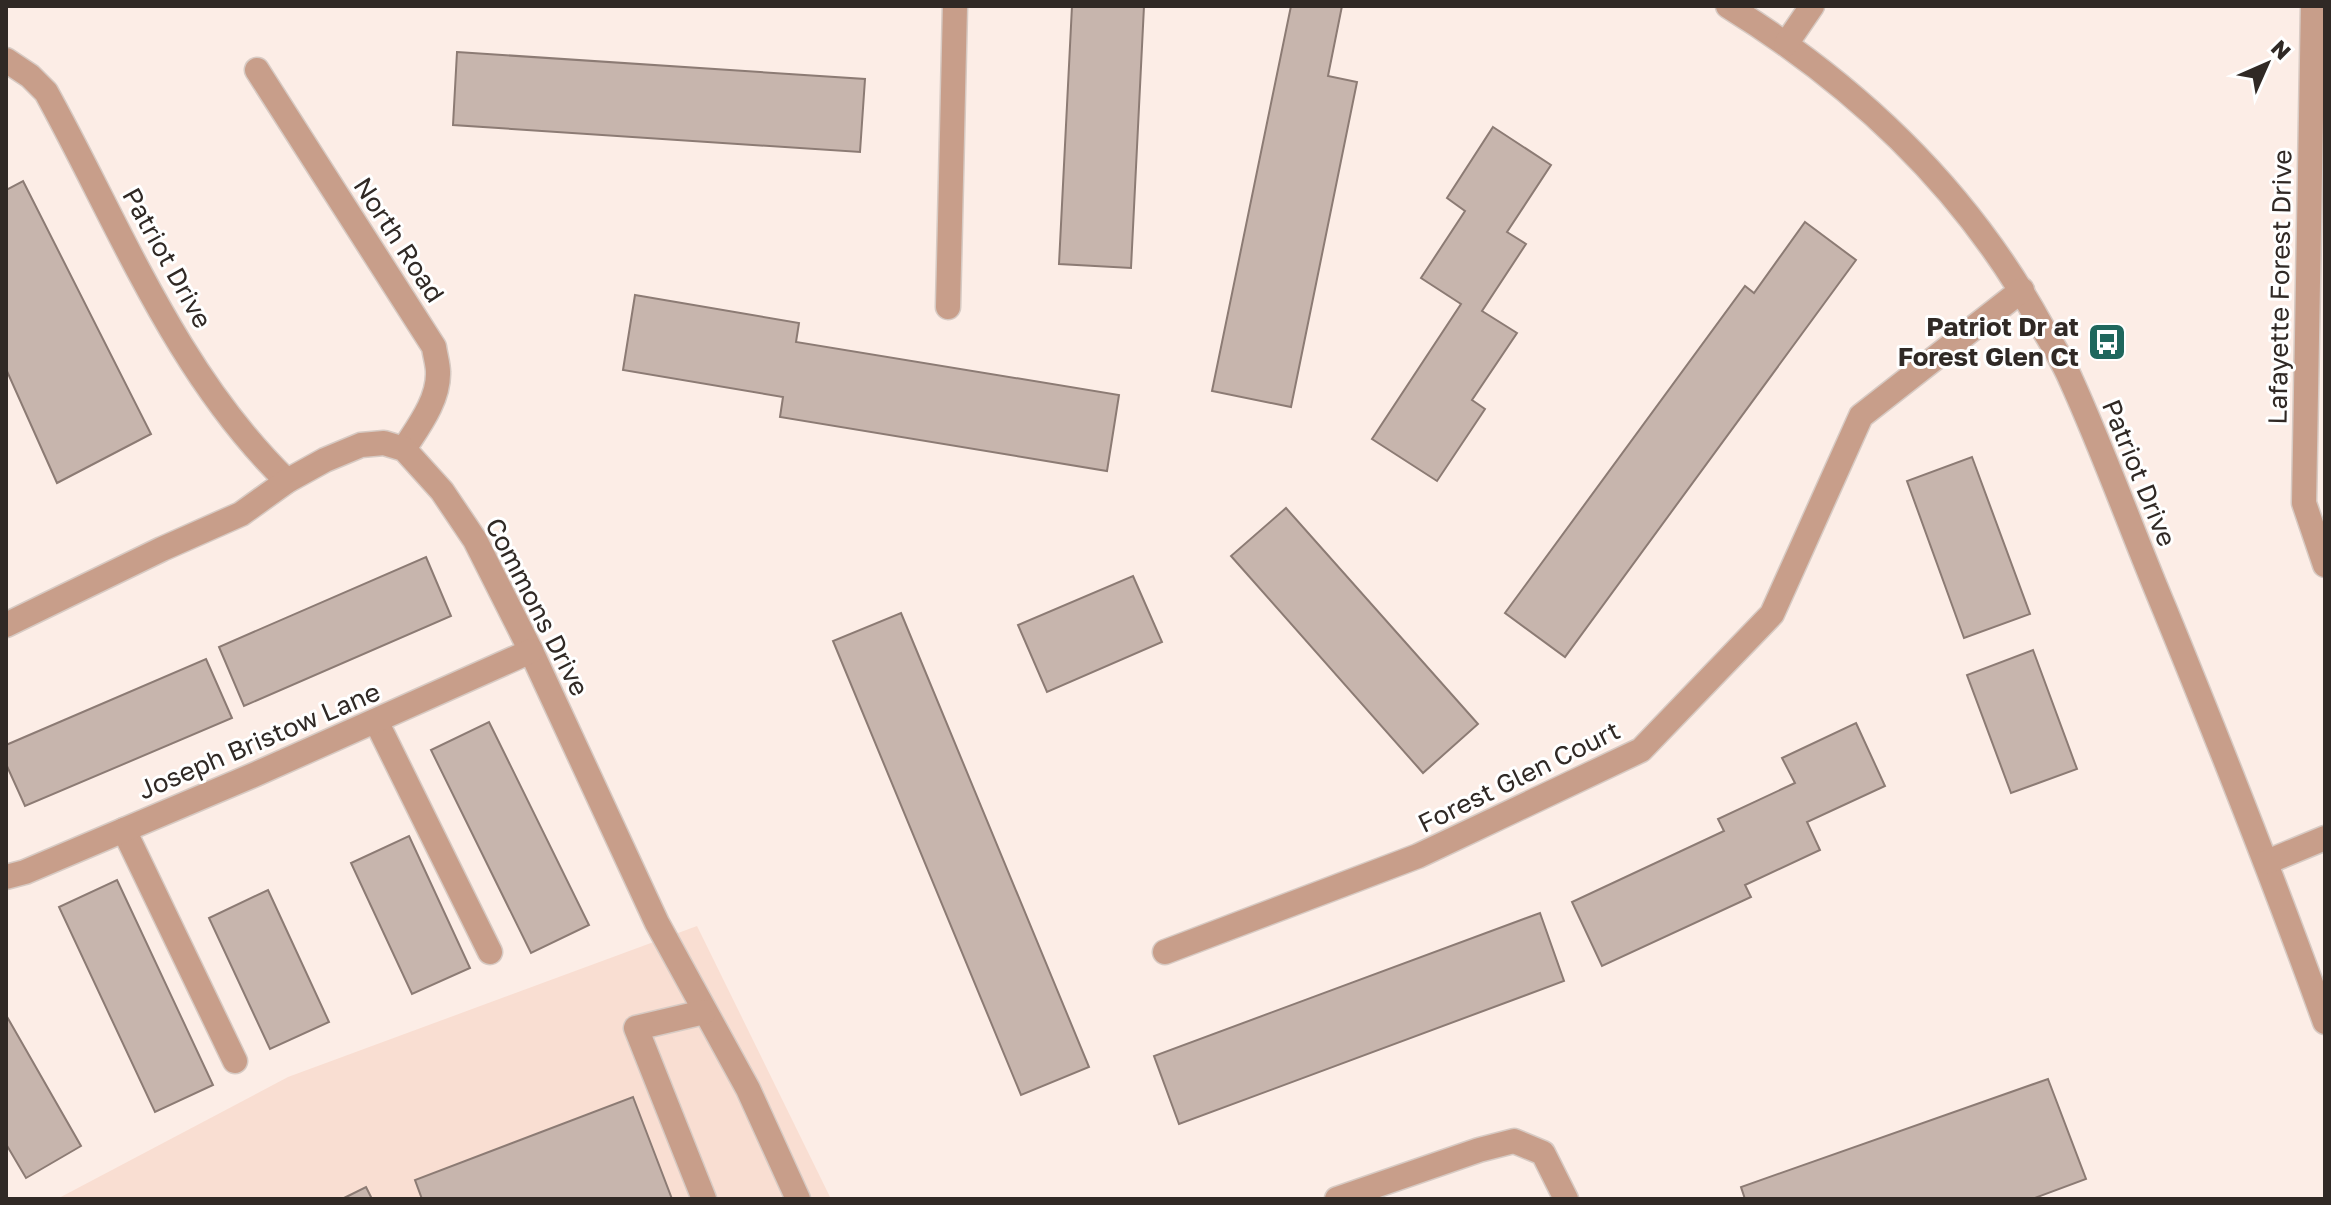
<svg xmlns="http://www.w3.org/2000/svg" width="2331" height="1205" font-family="'Golos Text',sans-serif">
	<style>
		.built { fill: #f9ded2 }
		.building { fill: #c7b5ad; stroke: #8c7b74; stroke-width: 2 }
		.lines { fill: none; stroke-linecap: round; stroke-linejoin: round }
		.minor-casing { stroke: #d7cac3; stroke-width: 27 }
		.minor { stroke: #c89e8a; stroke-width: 24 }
		.labels { text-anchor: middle; stroke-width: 6; stroke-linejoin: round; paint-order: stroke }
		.street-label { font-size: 26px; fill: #302925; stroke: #fff }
		.poi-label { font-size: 26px; font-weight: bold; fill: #302925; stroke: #fff; text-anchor: end }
	</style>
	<rect width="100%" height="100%" fill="#fcede6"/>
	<path class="built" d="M697 926 831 1199H57L288 1077Z"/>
	<g class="building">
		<path d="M1072 6H1144L1131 268 1059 264Z"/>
		<path d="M1291 6H1342L1328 76 1357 82 1291 407 1212 391Z"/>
		<path d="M457 52 865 79 860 152 453 125Z"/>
		<path d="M1493 127 1551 165 1507 232 1526 244 1482 311 1517 333 1472 400 1485 409 1437 481 1372 439 1461 304 1421 278 1465 211 1447 198Z"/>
		<path d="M23 181 151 434 57 483 6 369V190Z"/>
		<path d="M1805 222 1856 260 1565 657 1505 613 1745 286 1754 293Z"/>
		<path d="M635 295 799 323 796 342 1119 395 1107 471 780 417 783 397 623 370Z"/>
		<path d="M1972 457 2030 614 1964 638 1907 481Z"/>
		<path d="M1286 508 1478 724 1423 773 1231 556Z"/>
		<path d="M426 557 451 616 244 706 219 647Z"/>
		<path d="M1133 576 1162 642 1047 692 1018 625Z"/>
		<path d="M901 613 1089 1067 1021 1095 833 641Z"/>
		<path d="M2033 650 2077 769 2011 793 1967 675Z"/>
		<path d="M206 659 232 718 25 806 6 764V745Z"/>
		<path d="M489 722 589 925 531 953 431 750Z"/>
		<path d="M1856 723 1885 786 1807 822 1820 850 1745 885 1751 897 1602 966 1572 902 1724 831 1718 819 1795 783 1782 758Z"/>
		<path d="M409 836 470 968 412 994 351 863Z"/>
		<path d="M117 880 213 1085 155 1112 59 907Z"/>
		<path d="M268 890 329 1022 270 1049 209 918Z"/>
		<path d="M1540 913 1564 981 1179 1124 1154 1056Z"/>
		<path d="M6 1015 81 1146 26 1178 6 1144Z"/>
		<path d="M2048 1079 2086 1179 2032 1199H1745L1741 1187Z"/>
		<path d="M633 1097 672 1199H422L415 1180Z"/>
		<path d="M366 1187 372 1199H342Z"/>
	</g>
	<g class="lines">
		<g class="minor-casing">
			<g id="minor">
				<path d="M1728 6C1859 87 1968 191 2042 327 2052 344 2063 361 2071 380 2105 455 2133 534 2165 610 2221 747 2275 883 2325 1022"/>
				<path d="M2313 6 2304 503 2325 565"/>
				<path d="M1786 44 1812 6"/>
				<path d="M6 60 30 76 46 92C119 224 176 374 287 481"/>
				<path d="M257 70 434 347C435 355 438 364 438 372 439 400 418 427 404 449"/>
				<path d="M948 307 955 6"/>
				<path d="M6 625 162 549 241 514 287 481 325 460 361 445 384 443 404 449 442 491 475 540 531 651 657 923 748 1089 798 1199"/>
				<path d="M376 721 490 952"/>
				<path d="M124 830 235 1061"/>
				<path d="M2267 862 2325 838"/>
				<path d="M6 877 25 872 256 774 531 651"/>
				<path d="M1165 952 1418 856 1641 750 1772 614 1861 416 2022 290"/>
				<path d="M704 1199 636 1028 704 1012"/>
				<path d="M1337 1199 1479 1150 1514 1141 1543 1153 1566 1199"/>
			</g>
		</g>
		<use href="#minor" class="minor"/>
	</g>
	<defs>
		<g id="bus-square" transform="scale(2)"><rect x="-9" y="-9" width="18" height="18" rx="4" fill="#1f675d" stroke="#fff"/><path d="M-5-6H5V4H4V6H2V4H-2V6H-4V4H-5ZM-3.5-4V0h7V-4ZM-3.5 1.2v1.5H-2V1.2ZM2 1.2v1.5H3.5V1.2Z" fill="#fff"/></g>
	</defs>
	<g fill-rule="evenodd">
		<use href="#bus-square" x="2107" y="342"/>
	</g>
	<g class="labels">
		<g class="street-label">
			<text transform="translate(399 240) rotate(57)" y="9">North Road</text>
			<text transform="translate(167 258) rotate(61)" y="9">Patriot Drive</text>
			<text transform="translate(2280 287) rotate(-89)" y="9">Lafayette Forest Drive</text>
			<text transform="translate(2139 473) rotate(68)" y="9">Patriot Drive</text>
			<text transform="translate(537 607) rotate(63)" y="9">Commons Drive</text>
			<text transform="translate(259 741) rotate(-23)" y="9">Joseph Bristow Lane</text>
			<text transform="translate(1519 777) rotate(-26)" y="9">Forest Glen Court</text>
		</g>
		<g class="poi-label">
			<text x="2079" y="336">Patriot Dr at<tspan x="2079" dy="30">Forest Glen Ct</tspan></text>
		</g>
	</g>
	<rect width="2331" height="1205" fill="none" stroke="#302925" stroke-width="16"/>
	<g transform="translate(2267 64) rotate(45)" stroke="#ffffff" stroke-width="6" paint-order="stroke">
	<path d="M0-6L14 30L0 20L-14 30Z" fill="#302925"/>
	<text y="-12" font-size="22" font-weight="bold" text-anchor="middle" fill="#302925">N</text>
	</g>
</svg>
